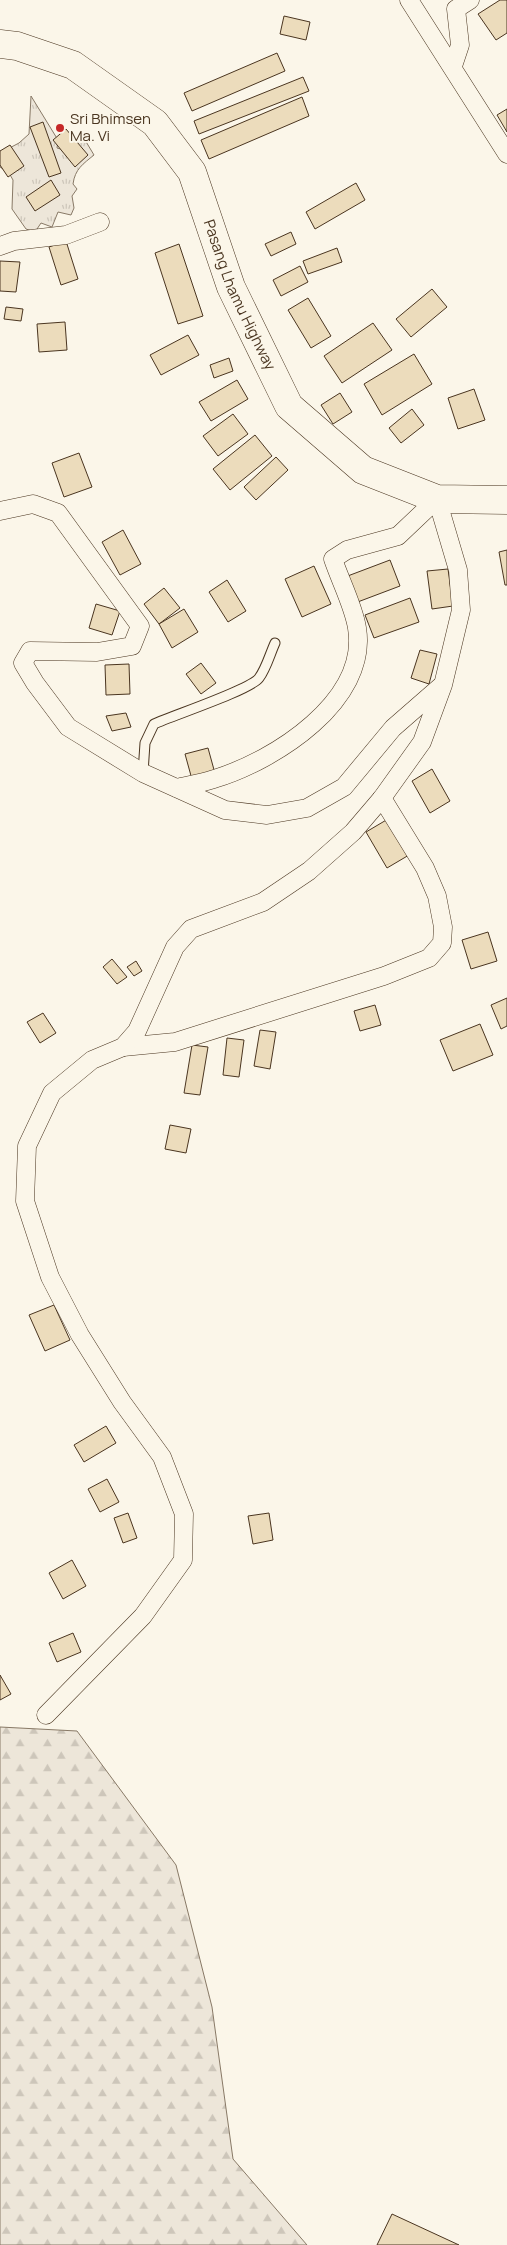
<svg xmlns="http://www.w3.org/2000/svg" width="507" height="2245" font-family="Manrope,sans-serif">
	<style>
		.grass { fill: url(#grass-tufts); stroke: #887966 }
		.forest { fill: url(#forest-firs); stroke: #887966 }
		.building { fill: #ecdcbc; stroke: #4a3520 }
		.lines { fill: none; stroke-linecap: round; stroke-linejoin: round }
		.lane-casing { stroke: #4a3520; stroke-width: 11 }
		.street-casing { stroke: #4a3520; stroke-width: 19 }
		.primary-casing { stroke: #4a3520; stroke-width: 29 }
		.lane { stroke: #fbf6e9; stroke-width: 9 }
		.street { stroke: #fbf6e9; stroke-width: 18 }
		.primary { stroke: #fbf6e9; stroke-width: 28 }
		.poi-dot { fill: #c62828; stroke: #fbf6e9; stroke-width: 2 }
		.labels { text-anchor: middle; stroke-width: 4; stroke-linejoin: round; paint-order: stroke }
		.poi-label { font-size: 15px; fill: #4a3520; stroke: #fbf6e9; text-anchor: start }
		.street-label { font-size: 15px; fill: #4a3520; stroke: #fbf6e9 }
	</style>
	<defs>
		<pattern id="grass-tufts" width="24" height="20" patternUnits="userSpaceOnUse" patternTransform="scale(1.25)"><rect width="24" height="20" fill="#ede6d9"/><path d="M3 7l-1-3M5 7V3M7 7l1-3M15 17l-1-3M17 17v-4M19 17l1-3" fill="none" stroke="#cdc6ba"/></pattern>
		<pattern id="forest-firs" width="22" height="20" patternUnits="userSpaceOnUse" patternTransform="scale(1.25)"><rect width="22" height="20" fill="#ede6d9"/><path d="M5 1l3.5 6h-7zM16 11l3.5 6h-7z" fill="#cdc6ba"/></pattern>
	</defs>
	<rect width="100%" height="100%" fill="#fbf6e9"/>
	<path class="grass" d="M31 96 58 140 57 148 64 150 77 135 85 140 94 155C83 164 75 169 73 184L77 189 72 196 74 208 71 215 58 212 52 227 41 223 35 232 26 229 12 209 13 180 9 173 0 167V153L19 143 29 134Z"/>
	<path class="forest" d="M0 1727 77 1731 176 1865 212 2007 233 2159 307 2245H0Z"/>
	<g class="building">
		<path d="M500 0H507V33L496 40 478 14Z"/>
		<path d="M284 16 310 22 306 40 280 34Z"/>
		<path d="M277 53 285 71 192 111 184 93Z"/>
		<path d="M303 77 309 91 199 134 194 121Z"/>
		<path d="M302 97 309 116 209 159 201 140Z"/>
		<path d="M507 109V132L497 115Z"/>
		<path d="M43 122 61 173 49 177 30 127Z"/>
		<path d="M66 129 88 155 75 167 53 140Z"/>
		<path d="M10 145 24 166 8 177 0 165V151Z"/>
		<path d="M51 180 60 195 35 211 26 197Z"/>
		<path d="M356 183 365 200 315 229 306 212Z"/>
		<path d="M291 232 296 244 271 256 265 244Z"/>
		<path d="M66 241 78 279 61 285 49 247Z"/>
		<path d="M179 244 203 316 178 324 155 253Z"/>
		<path d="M337 248 342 262 308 274 303 261Z"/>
		<path d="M0 261 20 262 16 292 0 291Z"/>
		<path d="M300 266 308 282 281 296 273 280Z"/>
		<path d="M432 289 447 307 411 337 396 319Z"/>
		<path d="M308 298 331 336 311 348 288 310Z"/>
		<path d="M6 307 23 309 21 321 4 319Z"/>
		<path d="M65 322 67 350 39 352 37 324Z"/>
		<path d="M373 323 392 350 342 383 324 356Z"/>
		<path d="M188 335 199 355 161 375 150 355Z"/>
		<path d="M414 354 432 384 382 415 364 384Z"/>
		<path d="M229 358 233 371 214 378 210 365Z"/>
		<path d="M237 380 248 399 211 421 199 402Z"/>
		<path d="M474 389 485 420 458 429 448 398Z"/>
		<path d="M340 393 352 412 333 424 321 405Z"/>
		<path d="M412 409 424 425 401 443 389 428Z"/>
		<path d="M233 414 248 434 218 456 203 436Z"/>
		<path d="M255 435 272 456 230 490 213 469Z"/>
		<path d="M79 453 92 487 64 497 52 463Z"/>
		<path d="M276 457 288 470 256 500 244 487Z"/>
		<path d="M123 530 141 564 120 575 102 542Z"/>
		<path d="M507 550V585H505L499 552Z"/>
		<path d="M390 560 400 586 355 603 345 577Z"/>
		<path d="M314 566 331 604 302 617 285 579Z"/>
		<path d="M448 569 453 606 432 609 427 571Z"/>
		<path d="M227 580 246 611 228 622 209 592Z"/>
		<path d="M164 588 180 608 159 624 144 604Z"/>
		<path d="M410 598 419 622 374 638 365 615Z"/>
		<path d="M96 604 120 611 112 635 89 628Z"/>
		<path d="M184 609 198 632 172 648 159 624Z"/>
		<path d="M420 650 437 654 429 684 411 678Z"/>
		<path d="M201 663 216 683 201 694 186 674Z"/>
		<path d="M129 664 130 694 106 695 105 665Z"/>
		<path d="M126 713 131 727 112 731 106 716Z"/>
		<path d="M208 748 216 777 193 783 185 754Z"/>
		<path d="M432 769 450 801 430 813 412 781Z"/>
		<path d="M388 819 409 855 387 868 366 832Z"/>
		<path d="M488 932 497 961 471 969 462 940Z"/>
		<path d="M112 959 127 977 117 984 103 967Z"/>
		<path d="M136 961 142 971 134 976 127 967Z"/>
		<path d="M507 998V1026L501 1029 491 1005Z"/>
		<path d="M375 1005 381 1025 360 1031 354 1011Z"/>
		<path d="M43 1013 56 1033 40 1043 27 1022Z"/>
		<path d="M480 1024 493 1055 453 1071 440 1040Z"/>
		<path d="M260 1030 276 1032 270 1069 254 1066Z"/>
		<path d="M227 1038 244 1040 239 1077 223 1075Z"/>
		<path d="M192 1045 208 1047 200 1095 184 1093Z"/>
		<path d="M170 1125 191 1129 186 1153 165 1149Z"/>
		<path d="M54 1305 70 1340 45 1351 29 1315Z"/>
		<path d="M106 1426 116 1443 84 1462 74 1445Z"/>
		<path d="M107 1479 119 1502 100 1512 88 1489Z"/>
		<path d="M128 1513 137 1538 123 1543 114 1518Z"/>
		<path d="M269 1513 273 1540 253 1544 248 1516Z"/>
		<path d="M72 1560 86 1586 63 1599 49 1573Z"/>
		<path d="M73 1633 81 1652 57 1662 49 1643Z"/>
		<path d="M0 1675 11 1694 0 1700Z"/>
		<path d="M392 2214 459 2245H377Z"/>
	</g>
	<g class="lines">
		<g class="lane-casing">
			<path id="lane" d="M143 773 145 743 154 724C174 715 250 690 259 678 266 669 270 654 275 643"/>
		</g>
		<g class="street-casing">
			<g id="street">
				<path d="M409 0 507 154"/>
				<path d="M453 66 460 45 456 9 470 0"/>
				<path d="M0 246 14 241 66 235 100 222"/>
				<path d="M0 511 33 504 58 513 140 626 132 646 97 652 30 651 23 663 35 683 68 727 143 773 225 810 267 815 307 808 344 787 393 728 440 687"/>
				<path d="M123 1047 175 1042 384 976 429 958 442 943 443 927 437 896 425 868 382 798"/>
				<path d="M46 1715 143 1616 183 1560 184 1514 162 1457 122 1402 80 1335 50 1277 25 1201 27 1146 52 1093 92 1060 123 1047 137 1031 175 947 191 929 263 902 309 871 353 832 382 798 422 742 443 685 461 610 458 570 437 499 398 536 347 550 333 559C340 580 354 607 357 628 369 701 274 761 214 779 202 783 190 785 177 788"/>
			</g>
		</g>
		<g class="primary-casing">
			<g id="primary">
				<path id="s1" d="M0 44 17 46 73 65 155 123 192 172 231 287 289 406 363 470 437 499 507 500"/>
			</g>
		</g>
		<use href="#lane" class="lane"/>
		<use href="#street" class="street"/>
		<use href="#primary" class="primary"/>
	</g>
	<circle class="poi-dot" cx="60" cy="128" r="5"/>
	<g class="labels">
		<g class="poi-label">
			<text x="70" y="124">Sri Bhimsen<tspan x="70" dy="17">Ma. Vi</tspan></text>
		</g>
		<g class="street-label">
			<text dy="5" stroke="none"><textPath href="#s1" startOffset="370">Pasang Lhamu Highway</textPath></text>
		</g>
	</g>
</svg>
